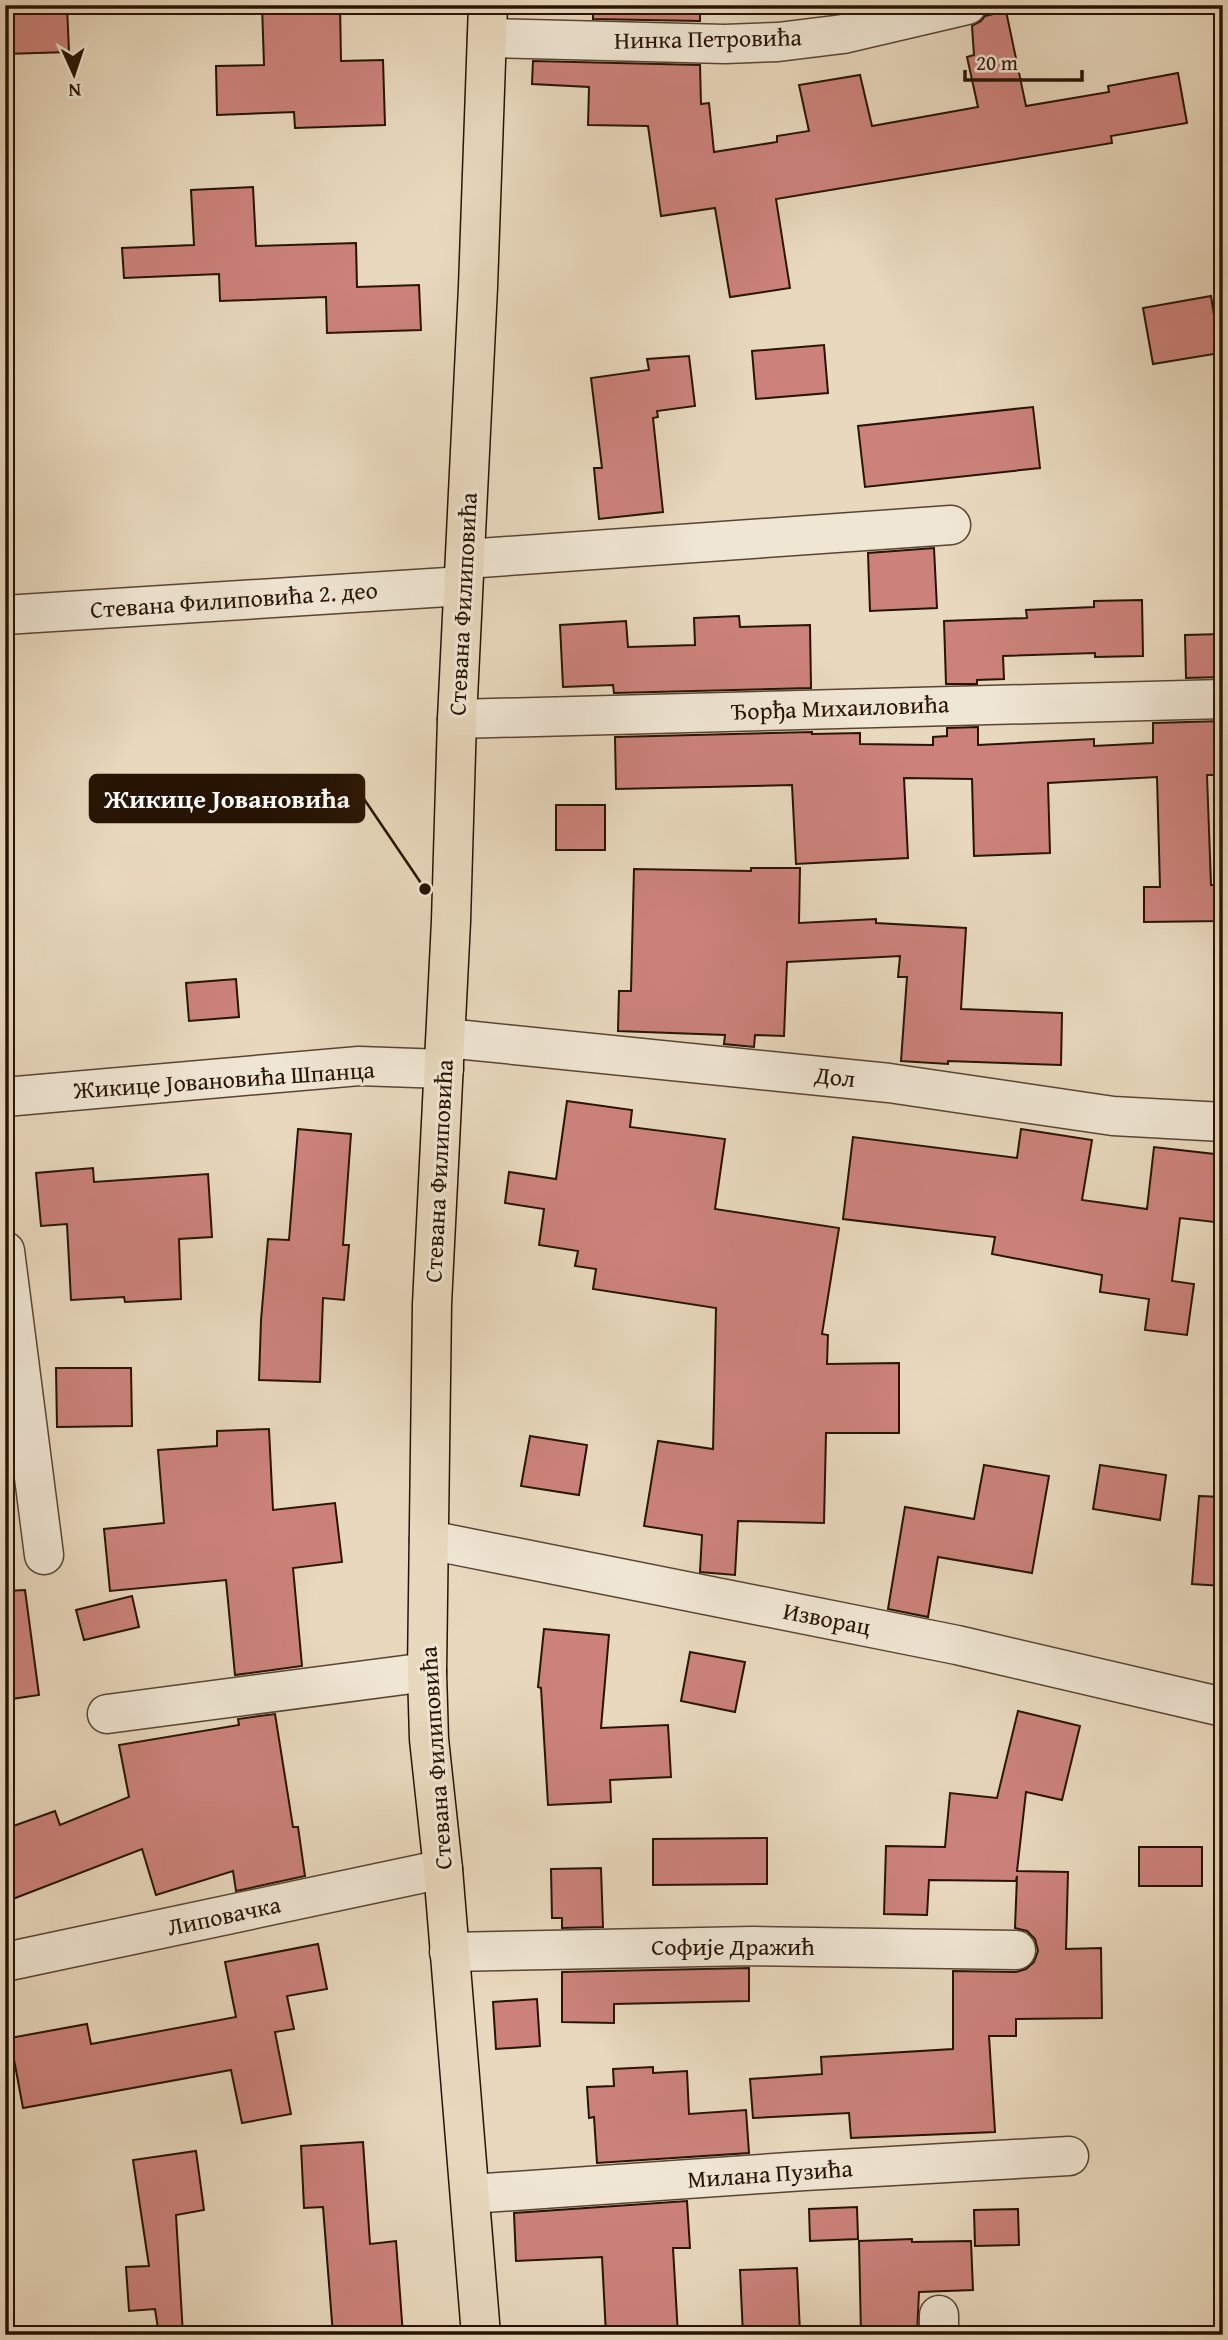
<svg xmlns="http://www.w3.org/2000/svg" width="1228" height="2340" font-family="'Gentium Book Plus',serif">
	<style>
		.building { fill: #cc827b; stroke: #271403; stroke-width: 2 }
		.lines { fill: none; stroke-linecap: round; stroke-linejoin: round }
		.minor-casing { stroke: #574532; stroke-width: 41 }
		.major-casing { stroke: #271403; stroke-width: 41 }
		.minor { stroke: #f0e6d4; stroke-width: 38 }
		.major { stroke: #e8d8bd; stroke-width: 38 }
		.labels { text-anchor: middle; stroke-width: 6; stroke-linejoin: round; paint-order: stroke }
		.street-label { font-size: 24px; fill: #271403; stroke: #f0e6d4 }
		.leader { fill: none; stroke: #271403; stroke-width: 2.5 }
		.callout-dot { fill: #271403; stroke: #f0e6d4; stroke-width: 2.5 }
		.callout { fill: #271403; stroke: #271403; stroke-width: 2.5 }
		.callout-label { font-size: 26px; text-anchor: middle; font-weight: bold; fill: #fff }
	</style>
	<rect width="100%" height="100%" fill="#e8d8bd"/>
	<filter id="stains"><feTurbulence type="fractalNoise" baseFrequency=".00286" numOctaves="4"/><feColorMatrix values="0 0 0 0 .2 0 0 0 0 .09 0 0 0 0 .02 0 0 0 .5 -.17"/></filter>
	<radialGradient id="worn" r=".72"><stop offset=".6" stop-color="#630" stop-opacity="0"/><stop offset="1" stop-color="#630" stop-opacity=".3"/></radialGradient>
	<g class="building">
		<path d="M5 5H67L69 52 5 54Z"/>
		<path d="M262 5H340L341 61 383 60 385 125 295 128 294 112 217 115 216 66 264 65Z"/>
		<path d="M593 5H700V21L593 19Z"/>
		<path d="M1006 11 1026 106 1109 92 1108 86 1178 73 1187 123 1111 136 1112 143 776 199 790 288 730 297 715 208 661 216 648 126 588 125 589 87 532 84 533 61 700 65 701 104 709 103 714 152 777 142V136L809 131 799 85 860 75 872 126 978 107 967 57 974 55 972 26 981 21 985 16Z"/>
		<path d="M253 187 256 246 356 243 357 287 419 285 421 330 327 333 326 297 220 301 219 274 124 278 122 248 194 245 191 190Z"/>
		<path d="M1211 296 1220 353 1153 364 1143 308Z"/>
		<path d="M824 345 828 393 756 399 752 351Z"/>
		<path d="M689 356 695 406 657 411 658 417 653 418 663 512 599 519 594 468H602L591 378 649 370 647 359Z"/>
		<path d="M1033 407 1040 468 865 487 858 426Z"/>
		<path d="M934 548 937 608 870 611 868 553Z"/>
		<path d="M1142 600 1143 656 1095 657V653L1003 656 1004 679 977 680V684H946L944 621 1027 618 1026 610 1094 607V601Z"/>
		<path d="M739 616 740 627 810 625 811 688 614 693 613 685 563 687 560 625 626 621 628 647 695 645 694 618Z"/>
		<path d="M1223 634V677L1186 678 1185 635Z"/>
		<path d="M1223 721V775H1207L1211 885H1223V921L1144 922V887H1160L1157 777 1048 783 1050 853 974 856 972 779 904 778 908 858 796 864 792 785 616 789 615 737 812 732V734L860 733V744L933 745V737L947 736V728L978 727V745L1094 739V746L1153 743V723Z"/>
		<rect x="556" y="805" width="49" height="45"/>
		<path d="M751 868H800L799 923 876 919V923L966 928 961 1009 1062 1013 1061 1065 948 1061V1064L901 1061 907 977H898L900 956 787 962 784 1036 755 1035 754 1047 724 1044 725 1035 618 1031 619 991H631L634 869 751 871Z"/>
		<path d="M236 979 239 1017 189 1021 186 983Z"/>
		<path d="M567 1101 632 1110 630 1127 725 1139 715 1209 839 1228 822 1334 828 1335 827 1364 899 1363V1433H826L824 1523 738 1521 735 1575 700 1572 702 1535 644 1526 658 1441 713 1449 716 1308 593 1289 596 1269 575 1266 578 1251 539 1245 544 1209 505 1203 509 1172 556 1179Z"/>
		<path d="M298 1129 351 1134 343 1245H349L344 1300 323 1298 320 1382 259 1380 261 1320 268 1239 289 1240Z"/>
		<path d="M1021 1129 1092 1140 1082 1200 1147 1209 1154 1147 1223 1155V1223L1180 1218 1172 1281 1194 1284 1187 1335 1145 1330 1149 1299 1100 1292 1102 1275 992 1254 995 1237 843 1219 853 1137 1017 1158Z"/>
		<path d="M93 1168 94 1182 208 1174 212 1237 179 1239 181 1299 125 1302 124 1297 71 1300 67 1224 41 1226 36 1173Z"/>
		<path d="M56 1368H131L132 1426 57 1427Z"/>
		<path d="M269 1429 273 1510 335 1503 342 1562 293 1568 302 1666 235 1675 226 1580 110 1591 104 1529 164 1523 158 1450 217 1446V1431Z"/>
		<path d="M530 1436 587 1445 579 1495 521 1486Z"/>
		<path d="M984 1465 1049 1476 1032 1573 938 1557 928 1617 888 1609 905 1507 974 1519Z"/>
		<path d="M1100 1465 1166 1475 1160 1520 1093 1509Z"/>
		<path d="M1199 1496 1223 1497V1586L1192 1584Z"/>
		<path d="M25 1590 39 1695 5 1700V1591Z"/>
		<path d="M132 1596 139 1627 84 1640 76 1610Z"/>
		<path d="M544 1629 609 1635 601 1728 668 1725 671 1777 610 1780 611 1802 548 1805 541 1688 538 1687Z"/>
		<path d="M690 1652 745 1662 735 1712 681 1701Z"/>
		<path d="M1018 1711 1080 1726 1062 1800 1026 1792 1017 1871 1068 1872 1066 1949 1101 1948 1102 2018 1016 2019V2036H989L995 2132 851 2138 849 2113 753 2118 750 2079 822 2074 821 2057 953 2049V1971L1016 1972 1026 1969 1034 1962 1038 1951 1035 1939 1027 1931 1015 1928 1017 1876 1016 1881 929 1880 927 1915 884 1914 886 1846 945 1847 950 1793 997 1798Z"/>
		<path d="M275 1714 293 1827H298L305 1876 236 1891 233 1871 156 1895 142 1849 5 1902V1829L55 1811 60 1825 129 1797 119 1745 239 1725 238 1719Z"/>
		<path d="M767 1838V1884L653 1885V1839Z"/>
		<rect x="1139" y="1847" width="63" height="39"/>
		<path d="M601 1868 603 1927 562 1928V1918H552L551 1869Z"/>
		<path d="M318 1944 327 1989 287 1996 294 2029 275 2032 291 2114 242 2123 231 2070 23 2108 10 2038 87 2024 91 2044 236 2017 225 1962Z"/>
		<path d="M749 1968V2001L614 2004V2023L562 2022V1972Z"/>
		<path d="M537 1999 540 2046 496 2049 493 2002Z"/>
		<path d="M653 2067V2073L687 2071 689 2114 746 2110 749 2153 597 2163 594 2117 589 2118 587 2087 614 2086 613 2069Z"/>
		<path d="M363 2142 370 2244 396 2241 403 2335H333L323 2207 304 2208 301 2146Z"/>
		<path d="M196 2151 204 2210 176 2215 183 2335H159L155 2309 129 2311 126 2267 149 2266 133 2160Z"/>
		<path d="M687 2201 690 2248H673L678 2335H606L602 2257 516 2261 514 2213Z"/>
		<path d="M857 2207 858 2239 810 2241 809 2209Z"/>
		<path d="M1018 2209 1019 2245 975 2246 974 2210Z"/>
		<path d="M912 2239V2242L971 2241 973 2290 919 2292 917 2335H861L859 2241Z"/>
		<path d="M797 2268 800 2333 743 2335 740 2270Z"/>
	</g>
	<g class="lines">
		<g class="minor-casing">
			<g id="minor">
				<path d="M487 38 725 44 778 42 843 34 967 5"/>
				<path d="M466 559 951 525"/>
				<path d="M5 615 463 586"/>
				<path d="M457 719 1223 699"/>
				<path d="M446 1038 889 1083 1113 1116 1223 1122"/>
				<path d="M5 1097 359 1066 444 1069"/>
				<path d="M5 1251 44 1555"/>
				<path d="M429 1540 957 1645 1223 1707"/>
				<path d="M107 1714 427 1672"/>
				<path d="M449 1952 753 1946 1016 1950"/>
				<path d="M5 1962 443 1869"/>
				<path d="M471 2194 804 2171 1069 2156"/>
				<path d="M939 2315V2335"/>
			</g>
		</g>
		<g class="major-casing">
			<path id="major" d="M481 2335 443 1869 429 1739 427 1672 432 1304 451 921 457 719 478 287 488 5"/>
		</g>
		<use href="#minor" class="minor"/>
		<use href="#major" class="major"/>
	</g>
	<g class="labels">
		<g class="street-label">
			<text transform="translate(708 39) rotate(-1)" y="8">Нинка Петровића</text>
			<text transform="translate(234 600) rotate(-4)" y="8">Стевана Филиповића 2. део</text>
			<text transform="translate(463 604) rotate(-87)" y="8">Стевана Филиповића</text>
			<text transform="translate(840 708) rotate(-2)" y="8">Ђорђа Михаиловића</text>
			<text transform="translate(835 1077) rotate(6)" y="8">Дол</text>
			<text transform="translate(224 1080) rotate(-4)" y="8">Жикице Јовановића Шпанца</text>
			<text transform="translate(439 1171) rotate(-87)" y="8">Стевана Филиповића</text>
			<text transform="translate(827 1619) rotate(11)" y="8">Изворац</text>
			<text transform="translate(436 1758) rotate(-94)" y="8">Стевана Филиповића</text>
			<text transform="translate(224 1916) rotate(-12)" y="8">Липовачка</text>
			<text x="733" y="1955">Софије Дражић</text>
			<text transform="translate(770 2174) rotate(-4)" y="8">Милана Пузића</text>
		</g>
	</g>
	<path class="leader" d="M425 889L364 799"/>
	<circle class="callout-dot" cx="425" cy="889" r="7"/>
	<rect class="callout" x="90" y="775" width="274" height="47" rx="7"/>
	<g class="callout-label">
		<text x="227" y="808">Жикице Јовановића</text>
	</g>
	<rect width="1228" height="2340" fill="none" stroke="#e8d8bd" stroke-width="28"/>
	<rect x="7" y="7" width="1214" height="2326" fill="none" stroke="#271403" stroke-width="3.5"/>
	<rect x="14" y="14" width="1200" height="2312" fill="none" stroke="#271403" stroke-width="2"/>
	<g transform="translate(74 74) rotate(177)" stroke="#f0e6d4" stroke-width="5" paint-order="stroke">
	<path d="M0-5L12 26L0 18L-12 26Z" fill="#271403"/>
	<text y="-10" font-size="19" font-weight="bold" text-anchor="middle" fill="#271403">N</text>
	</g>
	<path d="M965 70v10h117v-10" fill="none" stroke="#271403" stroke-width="3.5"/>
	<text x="976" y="70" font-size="21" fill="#271403" stroke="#f0e6d4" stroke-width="5" paint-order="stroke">20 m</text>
	<rect width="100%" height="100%" filter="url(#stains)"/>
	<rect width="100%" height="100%" fill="url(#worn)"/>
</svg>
